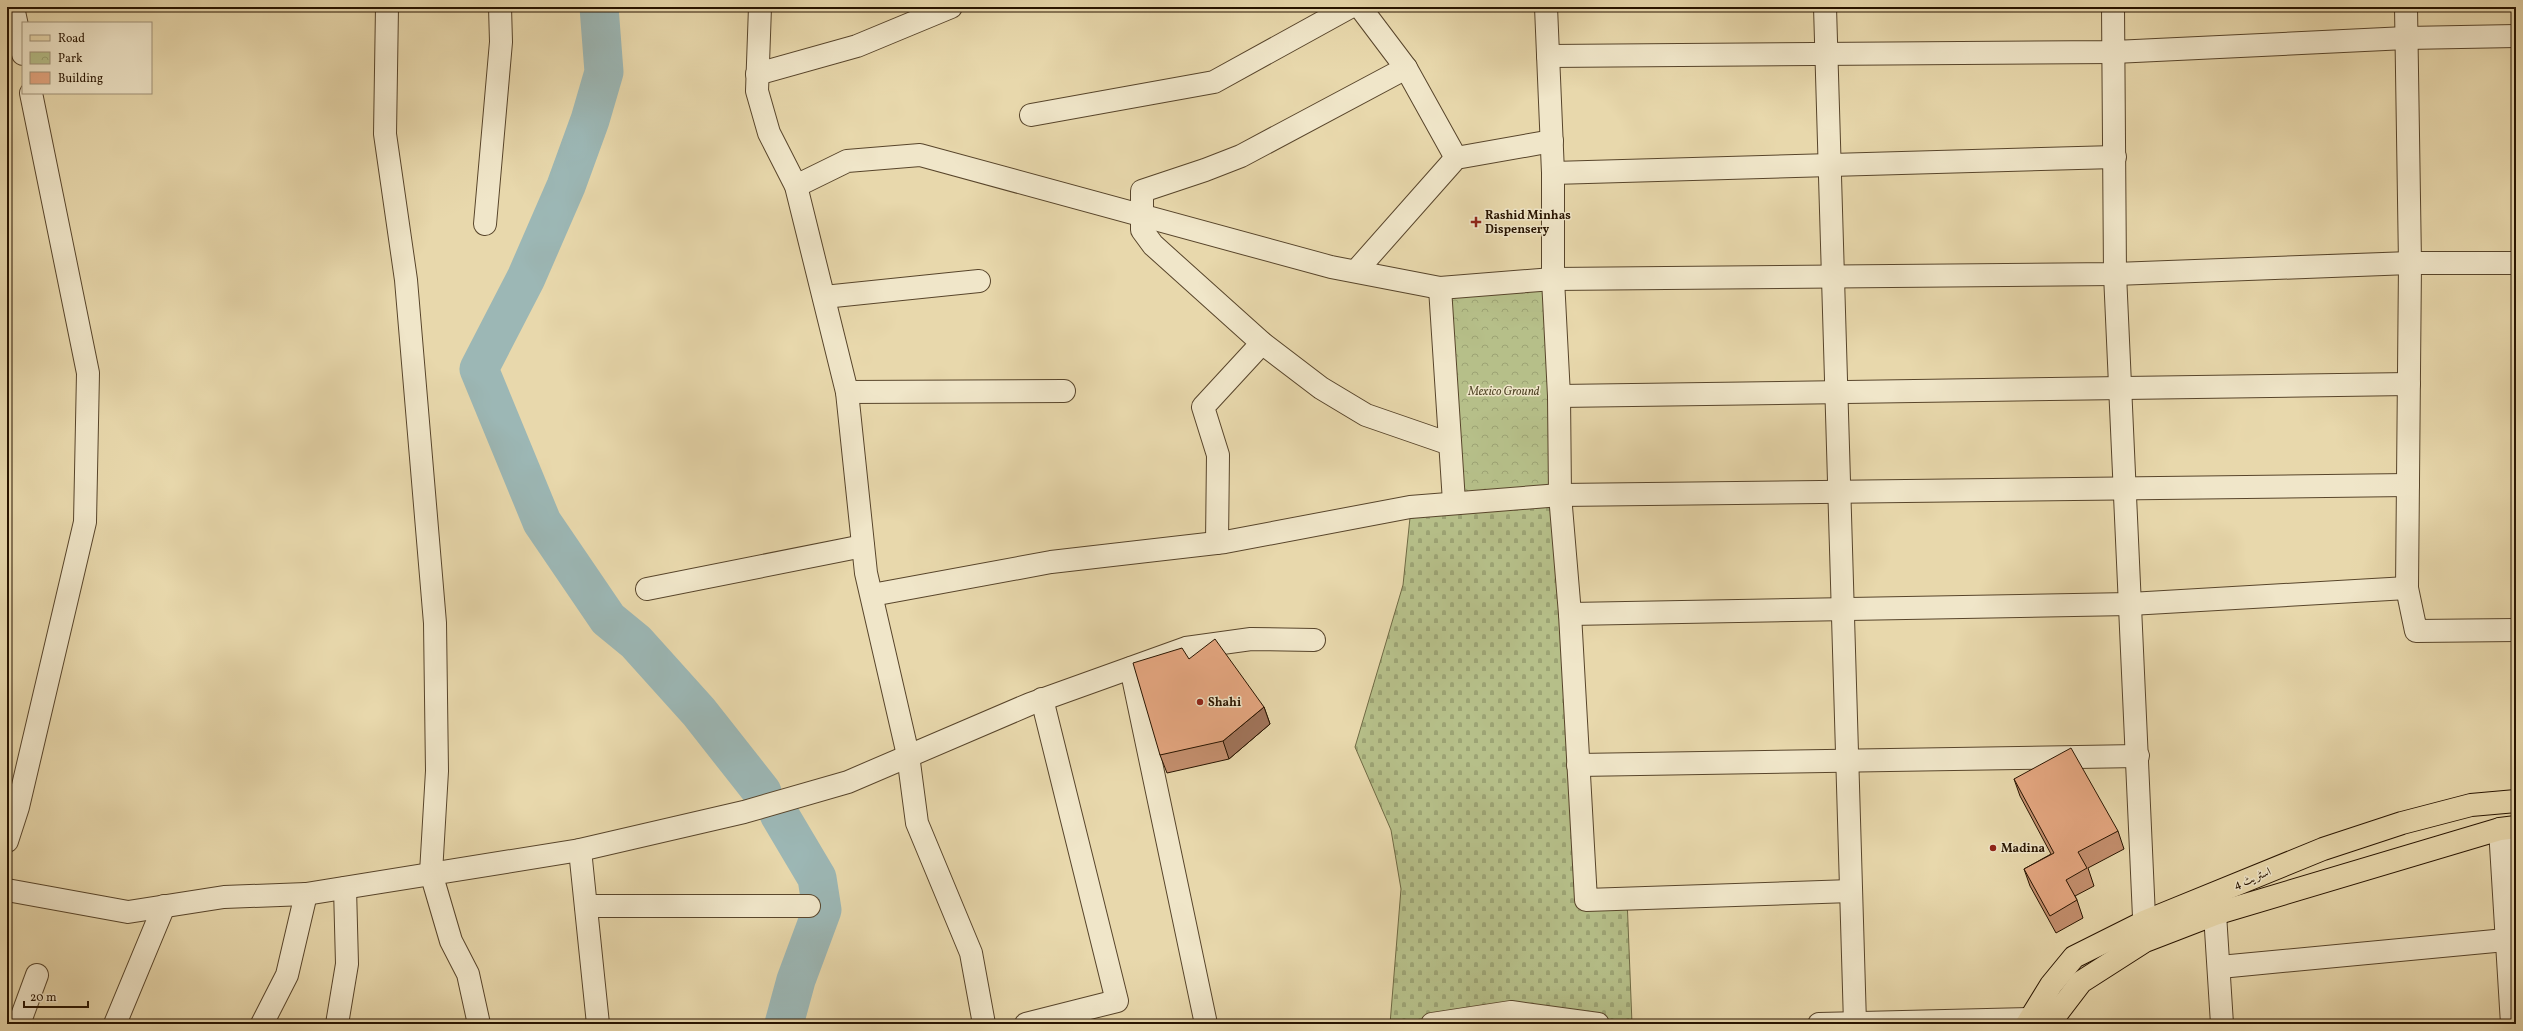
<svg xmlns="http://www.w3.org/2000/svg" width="2523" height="1031" font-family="Vollkorn,Amiri,serif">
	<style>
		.cemetery { fill: url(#cemetery-stones); stroke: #6f6a44 }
		.park { fill: url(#park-crowns); stroke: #6f6a44 }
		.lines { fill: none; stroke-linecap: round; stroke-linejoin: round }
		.river { stroke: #9cb7b5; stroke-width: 39 }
		.minor-casing { stroke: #58452b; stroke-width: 24 }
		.major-casing { stroke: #281400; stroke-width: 24 }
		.minor { stroke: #f0e6c9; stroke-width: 22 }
		.major { stroke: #e8d8ac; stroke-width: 22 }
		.wall { fill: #c48f6e; stroke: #281400 }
		.shaded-wall { fill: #a0745a; stroke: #281400 }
		.building { fill: #e4a680; stroke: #281400 }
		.poi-dot { fill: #8f2418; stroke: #f0e6c9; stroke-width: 1.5 }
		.labels { text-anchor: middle; stroke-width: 3; stroke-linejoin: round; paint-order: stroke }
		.poi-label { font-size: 12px; font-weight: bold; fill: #281400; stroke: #f0e6c9; text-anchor: start }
		.park-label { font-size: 12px; font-style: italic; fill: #534729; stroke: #f0e6c9 }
		.street-label { font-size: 12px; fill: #281400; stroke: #f0e6c9 }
	</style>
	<defs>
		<pattern id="cemetery-stones" width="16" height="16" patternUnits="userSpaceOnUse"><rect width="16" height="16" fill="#b6bf89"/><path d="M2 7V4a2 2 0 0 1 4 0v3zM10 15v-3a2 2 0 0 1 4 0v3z" fill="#9ca374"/></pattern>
		<pattern id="park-crowns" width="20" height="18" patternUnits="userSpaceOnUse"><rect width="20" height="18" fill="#b6bf89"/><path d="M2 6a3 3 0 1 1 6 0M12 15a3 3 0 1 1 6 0" fill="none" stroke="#9ca374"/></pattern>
	</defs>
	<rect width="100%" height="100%" fill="#e8d8ac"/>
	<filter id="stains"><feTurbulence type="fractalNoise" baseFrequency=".005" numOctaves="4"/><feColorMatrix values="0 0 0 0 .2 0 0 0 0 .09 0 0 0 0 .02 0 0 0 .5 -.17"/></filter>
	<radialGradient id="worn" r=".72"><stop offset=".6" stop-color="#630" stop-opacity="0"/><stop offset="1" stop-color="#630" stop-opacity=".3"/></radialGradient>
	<path class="cemetery" d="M1558 496 1586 900 1627 898 1632 1024H1390L1401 889 1391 830 1355 747 1403 585 1411 508Z"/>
	<path class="park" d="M1552 278 1559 494 1456 499 1445 287Z"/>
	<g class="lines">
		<g class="river">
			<path d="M599 7 604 72 590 120 566 186 526 278 479 369 542 522 608 619 636 642 699 712 762 792"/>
			<path d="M779 814 817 878 822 910 796 980 784 1024"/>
		</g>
		<g class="minor-casing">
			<g id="minor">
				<path d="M13 7 23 54"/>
				<path d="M387 7 385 134 406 280 435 623 437 771 431 873 451 941 468 974 479 1024"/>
				<path d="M760 7 757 91 769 133 796 186 847 392 866 573 908 755 917 823 971 953 984 1024"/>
				<path d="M1360 7 1406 68 1456 158"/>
				<path d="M1546 7 1553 173V279L1559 396 1560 495 1570 614 1586 900 1851 891"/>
				<path d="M1825 7 1855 1023"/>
				<path d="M2113 7 2115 274 2145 939"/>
				<path d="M2406 7 2410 263 2407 588 2416 631 2516 630"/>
				<path d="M1548 56 2114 52 2406 38 2516 36"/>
				<path d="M1406 68 1241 156 1205 170 1142 191V230L1153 245 1262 343 1321 388 1366 415 1450 444"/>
				<path d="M757 74 857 46 951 7"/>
				<path d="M1031 115 1214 82 1350 7"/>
				<path d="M1553 173 2115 157"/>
				<path d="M796 186 847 161 920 155 1331 267 1440 288 1553 279 2115 274 2410 263H2516"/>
				<path d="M485 224 501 42 500 7"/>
				<path d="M1356 271 1456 158 1552 141"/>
				<path d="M1440 288 1454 502"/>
				<path d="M824 297 979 281"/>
				<path d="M847 392 1064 391"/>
				<path d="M1559 396 2409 384"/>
				<path d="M1217 543 1218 455 1203 407 1262 343"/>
				<path d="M647 589 863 546"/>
				<path d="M872 595 1051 562 1225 542 1410 507 1560 495 2408 485"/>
				<path d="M1570 614 2130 604 2407 588"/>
				<path d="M1131 668 1206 1024"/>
				<path d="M1578 765 2138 756"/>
				<path d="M2500 829 2512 1024"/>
				<path d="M7 841 18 807 85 522 88 373 31 93"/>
				<path d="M580 850 598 1024"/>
				<path d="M7 890 128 912 224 897 306 894 580 850 744 812 848 782 1030 704 1186 648 1251 639 1314 640"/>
				<path d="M586 906H809"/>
				<path d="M2215 914 2222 1024"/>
				<path d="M2220 967 2516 939"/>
				<path d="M19 1024 37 975"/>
				<path d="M115 1024 164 906"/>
				<path d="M262 1024 287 975 306 894"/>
				<path d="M337 1024 347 964 345 888"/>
				<path d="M1026 1024 1117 1001 1042 699"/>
				<path d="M1432 1024 1511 1012 1598 1024"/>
				<path d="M1819 1024 2029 1019"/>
			</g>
		</g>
		<g class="major-casing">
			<g id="major">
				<path d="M2027 1024 2051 985 2074 957 2144 922 2323 849 2402 823 2471 805 2516 801"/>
				<path d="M2049 1024 2081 982 2145 941 2215 914 2500 829 2516 827"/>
			</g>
		</g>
		<use href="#minor" class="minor"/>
		<use href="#major" class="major"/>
	</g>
	<g class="wall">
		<path d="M1189 659 1264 707 1270 724 1229 759 1167 773 1160 755Z"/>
		<path d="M2014 779 2118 831 2124 849 2088 868 2094 886 2075 896 2077 900 2083 918 2056 933 2030 886 2024 869 2051 854 2020 796Z"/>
	</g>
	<path class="shaded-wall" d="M1264 707 1270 724 1229 759 1223 741Z"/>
	<g class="building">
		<path d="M1215 639 1264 707 1223 741 1160 755 1133 663 1182 648 1189 659Z"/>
		<path d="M2071 748 2118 831 2078 852 2087 868 2066 880 2077 900 2050 916 2024 869 2054 853 2014 779Z"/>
	</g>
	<g class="poi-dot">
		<path d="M1474 216h4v4h4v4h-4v4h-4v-4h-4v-4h4z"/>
		<circle cx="1200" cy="702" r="4"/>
		<circle cx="1993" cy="848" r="4"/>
	</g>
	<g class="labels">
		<g class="poi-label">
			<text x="1485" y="219">Rashid Minhas<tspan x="1485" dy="14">Dispensery</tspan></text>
			<text x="1208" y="706">Shahi</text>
			<text x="2001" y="852">Madina</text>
		</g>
		<g class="park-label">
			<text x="1504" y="395">Mexico Ground</text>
		</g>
		<g class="street-label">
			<text transform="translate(2252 878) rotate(-22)" y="4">اسٹریٹ 4</text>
		</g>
	</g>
	<rect width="2523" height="1031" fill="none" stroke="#e8d8ac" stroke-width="24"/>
	<rect x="8" y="8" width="2507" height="1015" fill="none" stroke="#281400" stroke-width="2"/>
	<rect x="12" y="12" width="2499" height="1007" fill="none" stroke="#281400"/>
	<rect x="22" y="22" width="130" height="72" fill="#f0e6c9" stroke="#a09279"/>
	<rect x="30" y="35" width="20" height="6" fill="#e8d8ac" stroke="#a09279"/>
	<text x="58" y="42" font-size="12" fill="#281400">Road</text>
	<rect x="30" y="52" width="20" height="12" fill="url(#park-crowns)" stroke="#a09279"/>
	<text x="58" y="62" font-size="12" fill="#281400">Park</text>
	<rect x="30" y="72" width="20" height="12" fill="#e4a680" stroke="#a09279"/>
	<text x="58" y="82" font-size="12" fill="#281400">Building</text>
	<path d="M24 1001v6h64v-6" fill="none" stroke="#281400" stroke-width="2"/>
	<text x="30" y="1001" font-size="12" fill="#281400" stroke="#f0e6c9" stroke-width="3" paint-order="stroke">20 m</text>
	<rect width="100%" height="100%" filter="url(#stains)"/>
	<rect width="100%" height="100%" fill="url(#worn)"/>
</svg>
